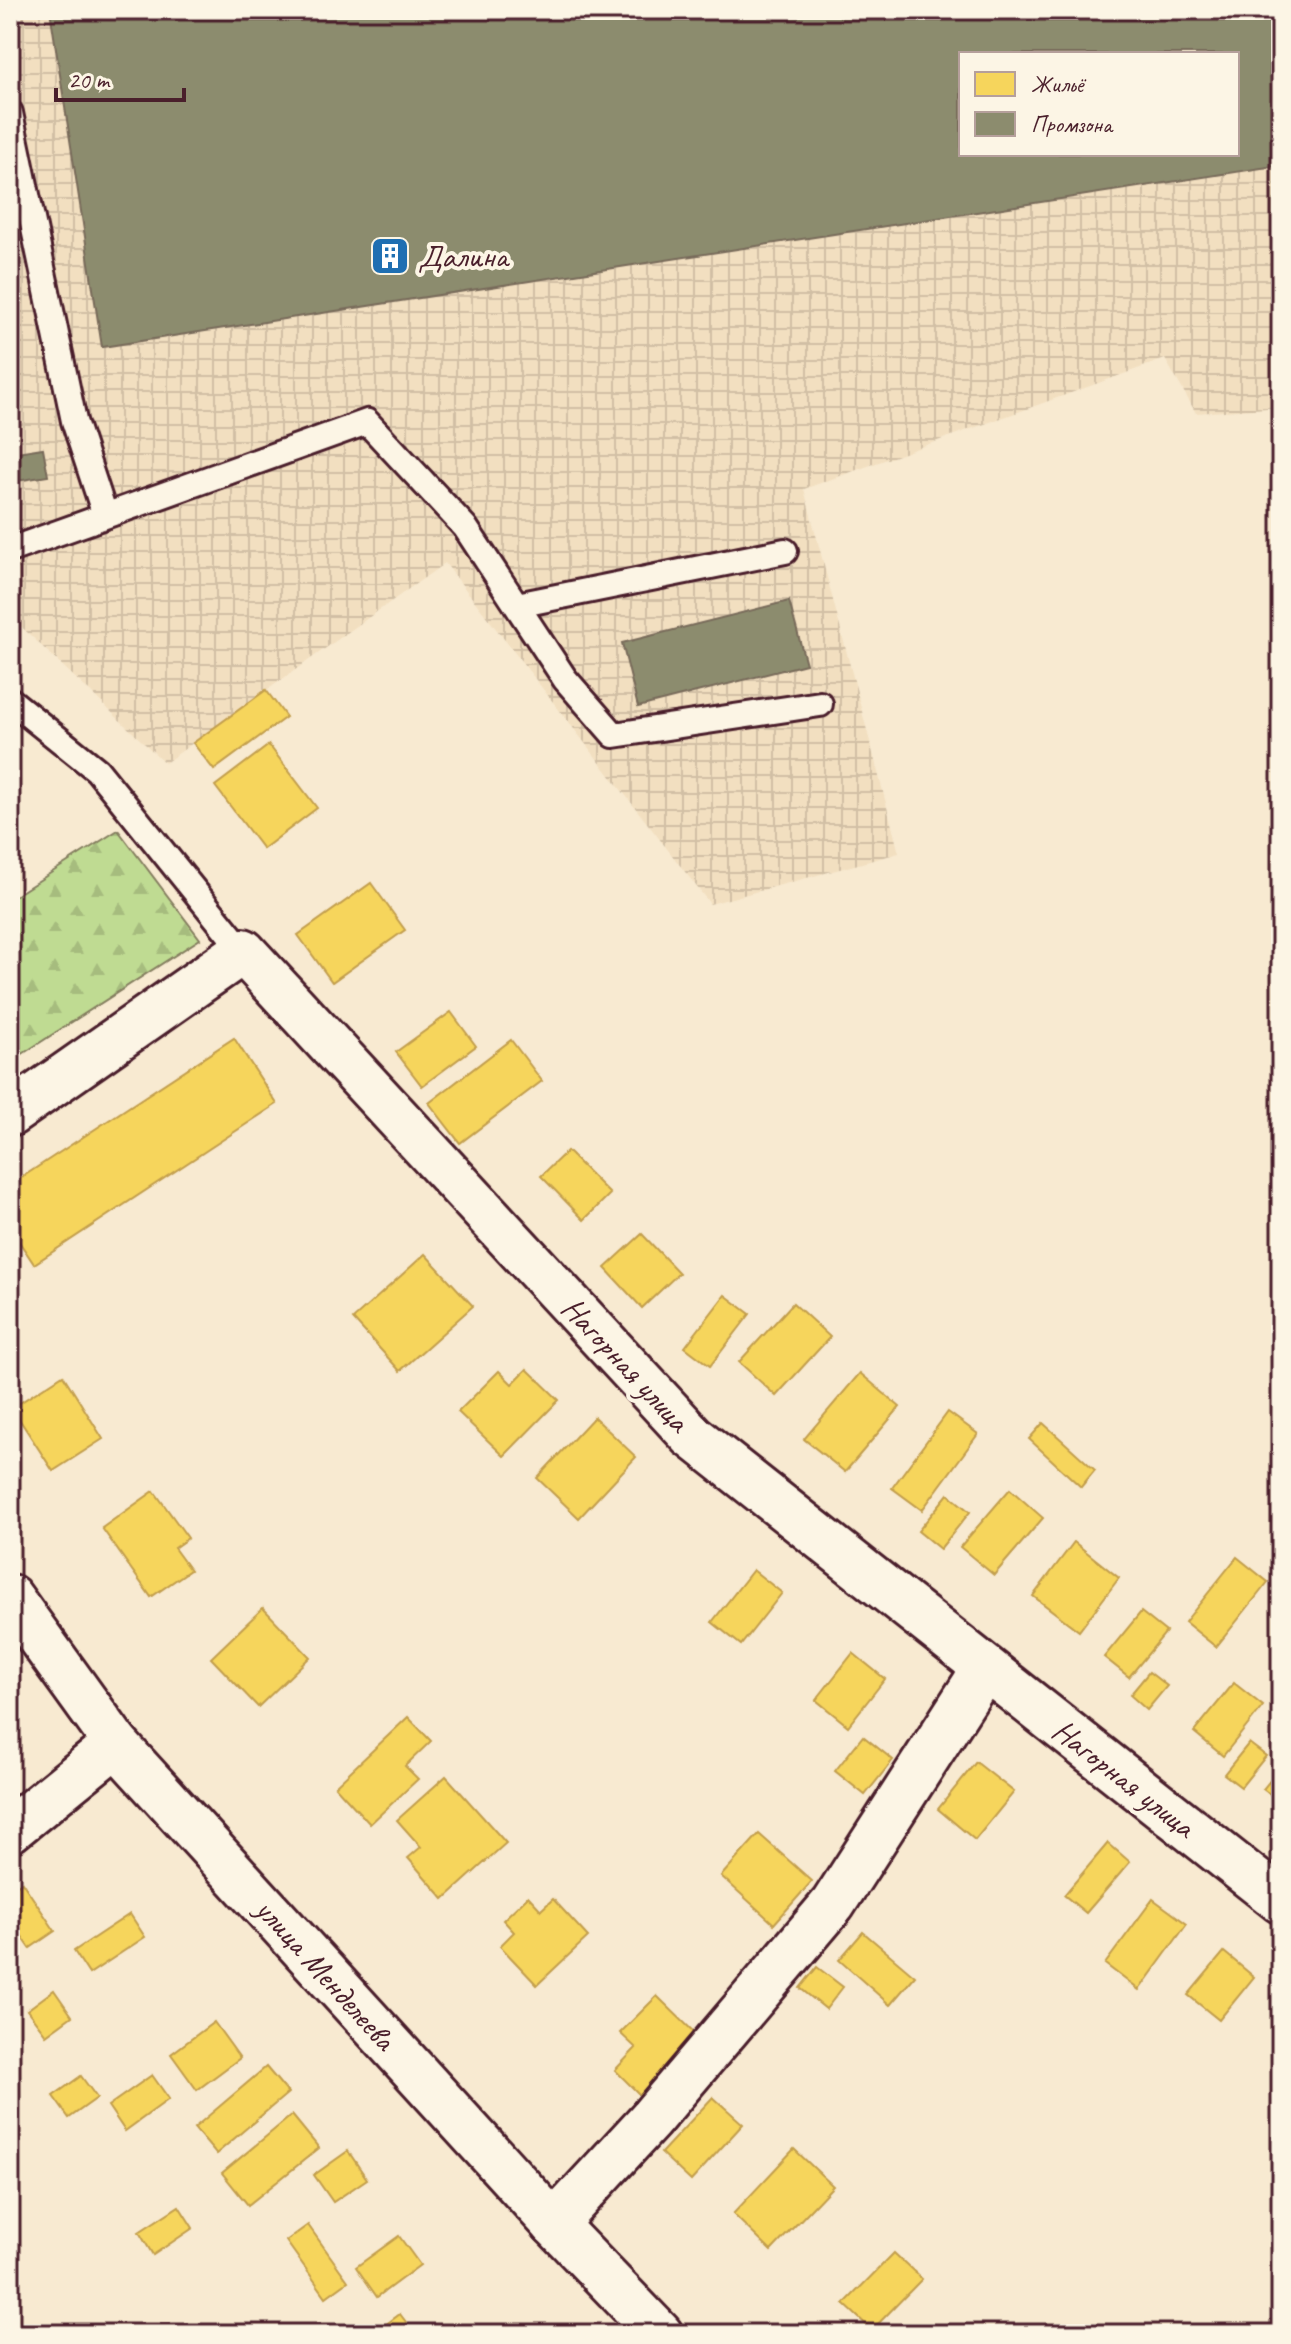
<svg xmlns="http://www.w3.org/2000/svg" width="1291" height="2344" font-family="Caveat,sans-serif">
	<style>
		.industrial { fill: url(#industrial-grid); fill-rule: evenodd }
		.forest { fill: url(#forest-firs); stroke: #847d5e; stroke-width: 2 }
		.homes { fill: #f6d55c; stroke: #c29e4d; stroke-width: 2 }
		.industry { fill: #8c8c6e; stroke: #786b5a; stroke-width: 2; fill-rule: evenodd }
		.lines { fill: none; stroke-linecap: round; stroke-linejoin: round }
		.lane-casing { stroke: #4a1f2b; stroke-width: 30 }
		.street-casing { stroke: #4a1f2b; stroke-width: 50 }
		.lane { stroke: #fcf5e5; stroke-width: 24 }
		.street { stroke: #fcf5e5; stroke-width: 44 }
		.labels { text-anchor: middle; stroke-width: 8; stroke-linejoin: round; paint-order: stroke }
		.poi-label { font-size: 32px; fill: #4a1f2b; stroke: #fcf5e5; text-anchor: start }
		.street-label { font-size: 32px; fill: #4a1f2b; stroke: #fcf5e5 }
	</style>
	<defs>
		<pattern id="industrial-grid" width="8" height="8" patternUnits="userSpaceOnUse" patternTransform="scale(2)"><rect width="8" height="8" fill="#f2dfc0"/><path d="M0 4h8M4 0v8" fill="none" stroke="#d1bfa5"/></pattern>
		<pattern id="forest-firs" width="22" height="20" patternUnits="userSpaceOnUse" patternTransform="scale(2)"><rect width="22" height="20" fill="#bfdb92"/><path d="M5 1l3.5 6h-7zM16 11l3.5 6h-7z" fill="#a6bc7e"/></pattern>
	</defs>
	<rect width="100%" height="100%" fill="#f8ead1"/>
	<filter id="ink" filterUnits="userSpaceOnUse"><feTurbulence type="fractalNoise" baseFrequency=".0125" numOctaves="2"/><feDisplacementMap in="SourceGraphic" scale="16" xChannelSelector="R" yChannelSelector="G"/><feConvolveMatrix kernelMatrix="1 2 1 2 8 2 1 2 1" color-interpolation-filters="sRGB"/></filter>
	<g filter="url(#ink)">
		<path class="industrial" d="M10 10H1281V407L1196 413 1165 359 804 489 899 853 710 904 445 563 165 763 10 616ZM961 54H1237V154H961Z"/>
		<path class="forest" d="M118 830 200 939 10 1062V899Z"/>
		<g class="homes">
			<path d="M266 690 286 717 214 770 193 743Z"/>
			<path d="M269 745 317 808 263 849 215 786Z"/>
			<path d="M371 883 405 930 332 982 298 935Z"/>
			<path d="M451 1012 476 1046 422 1086 396 1052Z"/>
			<path d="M234 1038 277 1104 34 1264 10 1228V1185Z"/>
			<path d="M511 1040 542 1081 460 1143 429 1103Z"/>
			<path d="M567 1151 610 1194 584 1220 541 1176Z"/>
			<path d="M642 1234 679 1273 642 1308 605 1268Z"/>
			<path d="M425 1254 473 1306 400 1371 353 1319Z"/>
			<path d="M725 1295 750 1314 710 1366 685 1347Z"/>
			<path d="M793 1303 830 1337 776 1396 739 1362Z"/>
			<path d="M527 1369 559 1400 504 1456 458 1412 499 1371 512 1384Z"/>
			<path d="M860 1373 900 1407 845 1472 804 1439Z"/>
			<path d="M63 1375 103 1439 53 1471 12 1408Z"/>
			<path d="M948 1412 978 1434 922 1510 892 1488Z"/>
			<path d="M594 1417 636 1457 579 1518 537 1478Z"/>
			<path d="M1043 1423 1095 1470 1081 1487 1029 1439Z"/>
			<path d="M1010 1489 1043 1518 994 1575 960 1547Z"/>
			<path d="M154 1491 188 1538 174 1548 190 1570 151 1597 102 1528Z"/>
			<path d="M948 1494 970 1512 940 1549 918 1531Z"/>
			<path d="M1074 1542 1119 1578 1079 1631 1033 1596Z"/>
			<path d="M1237 1557 1268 1582 1216 1647 1185 1622Z"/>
			<path d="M753 1570 782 1593 741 1645 712 1622Z"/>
			<path d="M263 1608 310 1657 258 1707 211 1658Z"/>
			<path d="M1141 1612 1166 1632 1129 1677 1104 1657Z"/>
			<path d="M853 1653 885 1679 848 1726 816 1700Z"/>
			<path d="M1149 1672 1167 1686 1147 1710 1130 1695Z"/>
			<path d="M1234 1683 1263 1706 1223 1756 1194 1732Z"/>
			<path d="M408 1717 431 1741 405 1766 418 1779 370 1824 335 1786Z"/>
			<path d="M863 1736 893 1760 865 1795 835 1771Z"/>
			<path d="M1249 1743 1266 1756 1241 1787 1224 1774Z"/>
			<path d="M976 1762 1014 1792 975 1840 938 1809Z"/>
			<path d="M1281 1767V1803L1263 1789Z"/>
			<path d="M446 1776 506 1843 444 1899 408 1858 421 1847 397 1820Z"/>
			<path d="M759 1834 812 1881 774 1924 721 1876Z"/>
			<path d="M1108 1843 1130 1862 1086 1913 1064 1895Z"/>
			<path d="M22 1882 55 1931 30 1948 10 1919V1890Z"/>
			<path d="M528 1896 541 1910 553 1899 588 1937 537 1985 500 1946 514 1932 503 1920Z"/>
			<path d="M1153 1899 1187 1924 1139 1990 1105 1964Z"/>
			<path d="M130 1914 145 1937 89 1974 74 1951Z"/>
			<path d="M863 1932 915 1976 890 2005 839 1960Z"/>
			<path d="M1224 1952 1254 1977 1219 2020 1188 1995Z"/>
			<path d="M817 1967 843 1987 826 2009 800 1988Z"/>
			<path d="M54 1990 72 2016 46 2035 27 2010Z"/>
			<path d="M657 1996 703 2041 645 2100 615 2070 636 2048 620 2033Z"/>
			<path d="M214 2022 240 2058 197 2090 171 2054Z"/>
			<path d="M266 2067 288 2093 216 2154 194 2128Z"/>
			<path d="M152 2075 169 2099 125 2131 108 2106Z"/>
			<path d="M81 2076 97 2098 69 2118 53 2096Z"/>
			<path d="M713 2097 743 2124 691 2181 661 2153Z"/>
			<path d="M292 2115 319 2148 248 2205 222 2173Z"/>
			<path d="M794 2149 833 2186 771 2251 733 2214Z"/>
			<path d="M348 2151 367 2179 333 2202 314 2175Z"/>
			<path d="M179 2206 193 2228 153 2255 139 2232Z"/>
			<path d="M308 2225 348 2281 326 2297 286 2241Z"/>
			<path d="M399 2236 420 2265 377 2297 356 2267Z"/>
			<path d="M894 2253 922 2279 872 2330 844 2304Z"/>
			<path d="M400 2314 415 2334H373Z"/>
		</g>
		<g class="industry">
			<path d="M50 10H1281V165L102 347ZM961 54H1237V154H961Z"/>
			<path d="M43 448 48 476 10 482V453Z"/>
			<path d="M789 601 806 664 638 707 622 643Z"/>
		</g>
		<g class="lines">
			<g class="lane-casing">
				<g id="lane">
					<path d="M10 113 74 421 105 515"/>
					<path d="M10 550 367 422 465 527 565 679 614 735 820 704"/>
					<path d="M517 605 785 551"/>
					<path d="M10 700 97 770 243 951"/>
				</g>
			</g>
			<g class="street-casing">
				<g id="street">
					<path d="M10 1114 243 951 692 1436 1281 1901"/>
					<path d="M10 1597 116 1744 554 2224 660 2334"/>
					<path d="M10 1830 116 1744"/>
					<path d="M554 2224 650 2120 833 1904 985 1668"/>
				</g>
			</g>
			<use href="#lane" class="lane"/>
			<use href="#street" class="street"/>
		</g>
	</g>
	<defs>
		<g id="building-square" transform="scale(2)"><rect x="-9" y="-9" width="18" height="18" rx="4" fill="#1f6fb2" stroke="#fcf5e5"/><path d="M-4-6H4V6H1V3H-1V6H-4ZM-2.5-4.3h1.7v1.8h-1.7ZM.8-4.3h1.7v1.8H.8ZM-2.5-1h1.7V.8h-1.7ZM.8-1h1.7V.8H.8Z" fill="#fff"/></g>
	</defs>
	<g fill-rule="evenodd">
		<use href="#building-square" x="390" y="256"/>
	</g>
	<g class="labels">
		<g class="poi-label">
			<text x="418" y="267">Далина</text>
		</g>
		<g class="street-label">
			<text transform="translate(626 1364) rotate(47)" y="11">Нагорная улица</text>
			<text transform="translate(1124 1778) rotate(38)" y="11">Нагорная улица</text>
			<text transform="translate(326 1974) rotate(48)" y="11">улица Менделеева</text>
		</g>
	</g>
	<rect width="1291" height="2344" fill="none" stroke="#fcf5e5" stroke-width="40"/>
	<rect x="20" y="20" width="1251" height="2304" fill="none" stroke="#4a1f2b" stroke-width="3" filter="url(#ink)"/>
	<rect x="959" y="52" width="280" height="104" fill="#fcf5e5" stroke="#b59f9b" stroke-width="2"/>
	<rect x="975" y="72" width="40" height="24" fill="#f6d55c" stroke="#b59f9b" stroke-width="2"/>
	<text x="1031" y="92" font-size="24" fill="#4a1f2b">Жильё</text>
	<rect x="975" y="112" width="40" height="24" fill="#8c8c6e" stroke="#b59f9b" stroke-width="2"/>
	<text x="1031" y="132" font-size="24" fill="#4a1f2b">Промзона</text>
	<path d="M56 88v12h128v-12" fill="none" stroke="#4a1f2b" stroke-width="4"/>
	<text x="68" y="88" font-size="24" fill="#4a1f2b" stroke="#fcf5e5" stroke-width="6" paint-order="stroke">20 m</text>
</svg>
